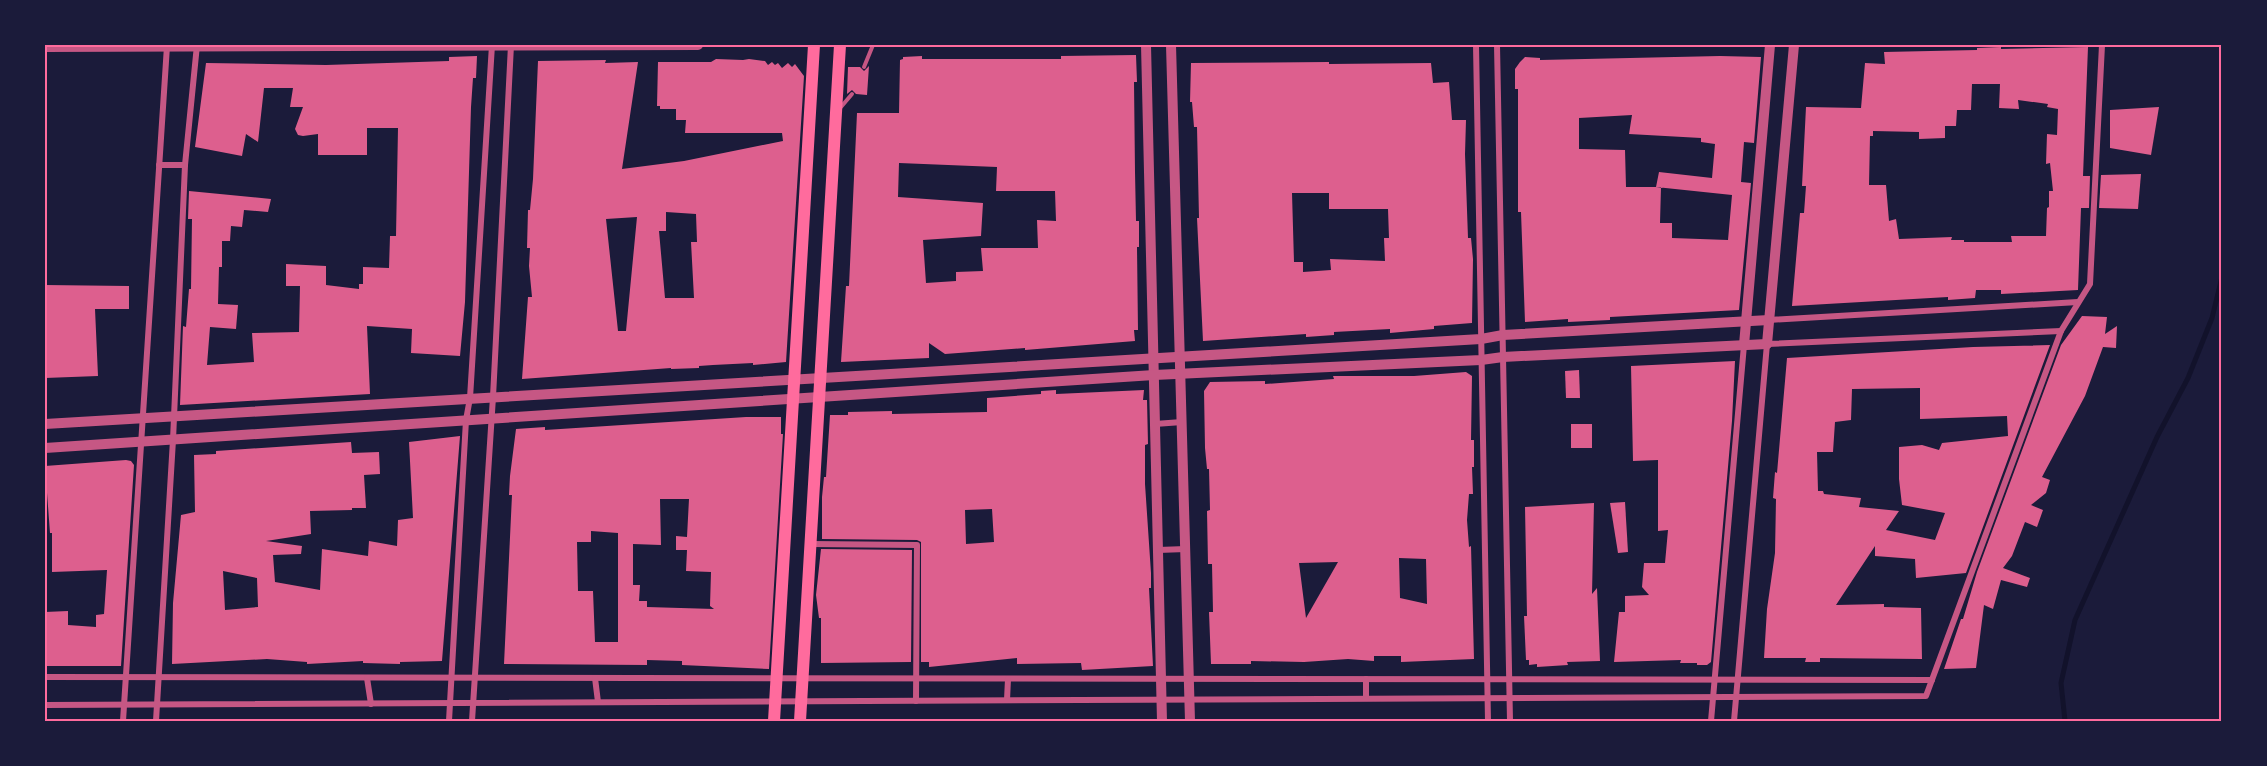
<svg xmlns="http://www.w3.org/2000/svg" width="2267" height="766" font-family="'DejaVu Sans',sans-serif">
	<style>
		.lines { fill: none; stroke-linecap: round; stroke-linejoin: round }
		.stream { stroke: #12122b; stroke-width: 5 }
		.building { fill: #dd5f8e; fill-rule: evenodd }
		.service { stroke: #c65784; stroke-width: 4 }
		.minor { stroke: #c65784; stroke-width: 6 }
		.tertiary { stroke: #c65784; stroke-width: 10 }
		.secondary { stroke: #ff6b9d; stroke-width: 12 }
		.neatline { fill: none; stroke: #ff6b9d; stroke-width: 2 }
	</style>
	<rect width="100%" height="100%" fill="#1b1b3a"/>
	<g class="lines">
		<path class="stream" d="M2065 721 2061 683 2075 620 2157 437 2188 378 2212 318 2222 277"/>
	</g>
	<g class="building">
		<path d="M2001 47V49L2088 47 2083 176H2090L2089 208H2081L2078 290 2001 294V290H1976L1975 298 1948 300V297L1792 306 1800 213H1804L1806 186H1802L1806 107 1861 108 1865 63 1885 64 1884 52 1977 50V48ZM1972 84H2000L1999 108 2019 109 2018 100 2048 104 2047 107 2058 109 2057 135 2047 134 2046 164 2050 163 2053 191H2049V207L2047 208 2046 236H2011L2012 242H1964V240H1951L1952 237 1899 239 1896 219 1889 221 1886 185H1869L1870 136H1873V131L1919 132V139L1945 138V126H1956L1957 110H1971Z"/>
		<path d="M1136 55 1137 82H1134L1135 172 1136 221H1139V247H1137L1138 330H1134L1135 341 1025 350V348L945 354 929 343V358L841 362 846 286H849L857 113H899L900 60 903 59V57L922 56V59H1061V56ZM899 163 997 167 996 191H1055L1056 221 1037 220 1038 248H981L983 271 956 272V281L926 283 923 240 981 236 983 203 898 197Z"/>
		<path d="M477 56 476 78H473L471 107 465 302 460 356 411 353 412 329 367 326 370 394 180 405 183 326 186 327 189 289H191L192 219H188L189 191 271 199 268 212 244 210 242 227 231 226 230 241H222V267H219L218 304 238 305 236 329 210 327 207 365 254 362 252 333 299 332 300 286H286V264L326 266V285L359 289V284H363V267L389 268 390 236H396L398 128H367V155H318V134L303 136 298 135 295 129 303 107H290L293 88H264L258 142 246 134 242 156 195 147 206 63 326 65 449 61V57Z"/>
		<path d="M1720 56 1761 57 1754 143 1744 142 1741 182 1751 183 1739 310 1610 317V320L1568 322V319L1525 322 1521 212H1518V89H1515V69L1520 62 1525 57 1540 58V60ZM1632 115 1629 134 1701 138V142L1715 144 1712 178 1659 172 1656 187 1732 195 1728 240 1672 238V223H1660L1661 187H1626L1625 150 1579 149V118Z"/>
		<path d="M716 59 743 60 749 59 765 61 768 65 772 62 775 65 778 63 782 68 788 63 792 67 795 64 804 76 786 362 753 365V363L713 365 699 366V368L671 369V368L522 379 528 297H532L529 266 530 248H527L528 210H530L533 179 538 61 606 60 605 63 638 62 622 169 684 161 783 141 782 133H685L686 120H676V109H660V106H657L658 62H711ZM666 212 696 214 697 242H691L694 298H665L659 231H666ZM637 217 626 331H618L606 219Z"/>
		<path d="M1329 62V64L1431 63 1433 83 1449 82 1452 120H1466L1465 154 1468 238H1471L1473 259 1472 323 1434 326V329L1390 333V329L1334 332V335L1306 337V334L1203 341 1197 218H1199L1197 127H1194L1192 102H1190L1191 63ZM1292 193H1329V209H1388L1389 238H1384L1385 261 1330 259 1331 270 1303 272V262H1294Z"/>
		<path d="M869 66 867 95 856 94 852 90 847 94 848 67H860L864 71Z"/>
		<path d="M2159 107 2151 155 2110 148V110Z"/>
		<path d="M2141 174 2138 209 2099 208 2101 175Z"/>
		<path d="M45 285 129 286V309H95L98 376 45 378Z"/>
		<path d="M2082 316 2107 317 2105 334 2117 326 2116 348 2103 347 2085 396 2042 477 2050 480 2046 493 2031 505 2043 510 2037 527 2025 522 2012 556 2003 568 2030 578 2027 587 2001 580 1993 609 1984 605 1976 668 1944 669 1961 619H1963L1977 572 2061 345Z"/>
		<path d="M2050 345 1966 573 1916 578 1915 559 1875 556V546L1836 605 1884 604V607L1921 608 1922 659 1820 658V662H1805L1806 658H1764L1767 609 1775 553 1776 499 1773 498 1775 472 1777 473 1787 358 1973 347ZM1920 388V419L2007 416 2008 436 1942 443 1939 450 1922 445 1899 447V479L1902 505 1945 513 1935 540 1886 530 1899 511 1859 507 1861 498 1824 494 1823 491H1818L1817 452H1833L1835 422 1851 420 1852 389Z"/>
		<path d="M1735 361 1732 421 1711 662 1707 665H1697V663H1680L1681 660 1614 662 1619 612H1625V596L1649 595 1642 587 1644 563H1665L1668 530 1658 531V460L1633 461 1631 366Z"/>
		<path d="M1579 370 1580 398H1566L1565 371Z"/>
		<path d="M1466 372 1472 376 1471 440H1474V467H1472L1473 494H1469L1467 520 1469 547 1471 546 1474 659 1401 662V656H1374V661L1348 659 1304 662 1251 661V664H1211L1209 612H1213L1212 564H1208L1207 511 1210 510 1209 469H1207L1205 448 1204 391 1210 382 1265 381V384L1334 379 1333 376H1414ZM1399 558 1426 559 1427 604 1400 598ZM1338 562 1306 618 1299 563Z"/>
		<path d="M1056 390V394L1144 390 1143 400H1147L1148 444 1145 445V484L1151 573V588H1149L1153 666 1082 670 1081 663 1017 664V658L929 667V662H921V542L917 540 822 539V497L824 477H826L830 415H848V412L892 411V414L987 412V398L1041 394V391ZM992 509 994 542 966 544 965 510Z"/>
		<path d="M746 417H781V434H783L769 669 682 665V661L647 660V665L504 664 512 495H509L510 476 516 429 545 427V430ZM660 499H689L687 537 676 536V550H687L686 571 711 572 710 606 714 609 647 607V601H639L640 585H633V544L661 545ZM591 531 618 533V642H595L593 591H578L577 542H591Z"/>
		<rect x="1571" y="424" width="21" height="24"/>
		<path d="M460 436 442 661 400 662V664L363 663V661L307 664V662L267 659 172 664 173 603 181 515 195 512 194 455 216 454V451L351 442 352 453 379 452 380 474 364 475 366 508H352V510L310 511 311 534 266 541 302 546 301 554 273 555 275 582 320 590 322 549 368 556 369 541 397 546 398 520 413 518 409 442ZM223 571 257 578 258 607 225 610Z"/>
		<path d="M126 460 131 461 134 465 121 666H45V612L68 611V625L96 627V615L104 614 107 570 52 572V533H50L45 466Z"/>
		<path d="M1625 502 1628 552 1618 553 1610 503Z"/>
		<path d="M1594 503 1592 594 1597 588 1600 661 1567 662 1568 665 1537 667V664L1529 665V660H1526L1524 616H1527L1525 507Z"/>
		<path d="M821 549 912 550 911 662 821 663V618H819L816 595Z"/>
	</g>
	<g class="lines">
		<g class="service">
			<path d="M864 67 873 45"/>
			<path d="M841 107 852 94"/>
		</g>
		<g class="minor">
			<path d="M1476 45 1488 721"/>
			<path d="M1497 45 1510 721"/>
			<path d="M159 165H185"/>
			<path d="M1769 320 2078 302"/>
			<path d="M1155 424 1182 422"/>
			<path d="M811 544 917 545 916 701"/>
			<path d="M1158 550 1186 549"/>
			<path d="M45 677 1932 680"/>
			<path d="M367 678 371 704"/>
			<path d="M595 678 598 702"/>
			<path d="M1366 679V698"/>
			<path d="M1007 700 1008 679"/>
			<path d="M45 705 1926 696 2061 331 2090 284 2102 45"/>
			<path d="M123 721 167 46"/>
			<path d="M156 721 173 440 185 165 197 45"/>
			<path d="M449 721 466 420 470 398 492 45"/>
			<path d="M472 721 493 397 511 45"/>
			<path d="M1711 721 1744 345"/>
			<path d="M1734 721 1767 344 2061 331"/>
		</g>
		<g class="tertiary">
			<path d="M1146 45 1162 721"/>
			<path d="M1171 45 1190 721"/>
			<path d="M45 47 698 45"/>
			<path d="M1744 345 1770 45"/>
			<path d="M45 424 1481 339 1503 335 1769 320"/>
			<path d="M45 448 1154 375 1481 360 1503 357 1767 344 1794 45"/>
		</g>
		<g class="secondary">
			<path d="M774 721 814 45"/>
			<path d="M800 721 840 45"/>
		</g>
	</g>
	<rect width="2267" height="766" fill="none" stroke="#1b1b3a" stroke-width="93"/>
	<rect x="46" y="46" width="2174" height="674" class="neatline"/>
</svg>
